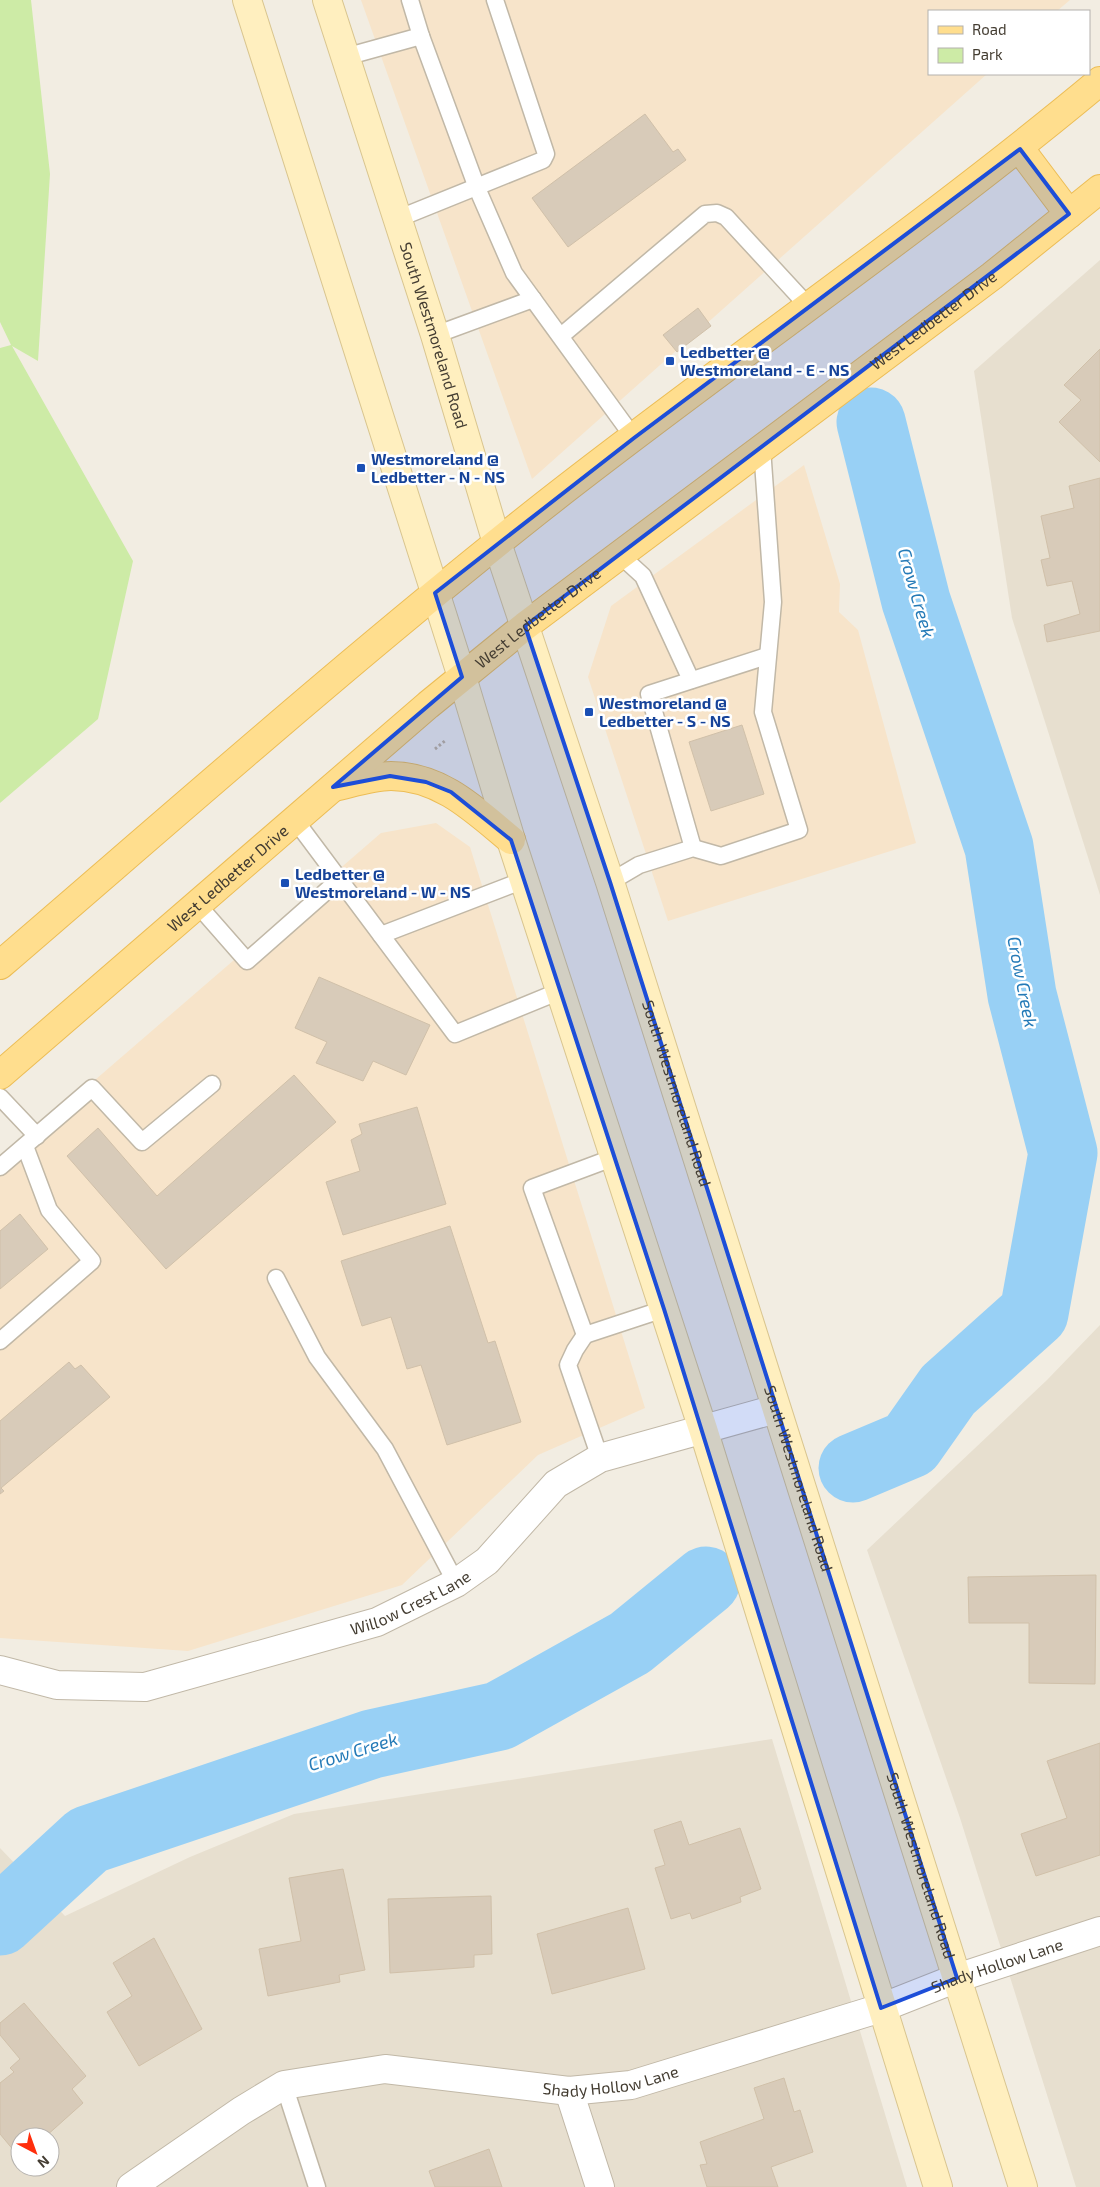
<svg xmlns="http://www.w3.org/2000/svg" width="1100" height="2187" font-family="'Exo 2',sans-serif">
	<style>
		.residential { fill: #e7dfcf; fill-rule: evenodd }
		.commercial { fill: #f7e4ca }
		.green { fill: #cdeba6 }
		.lines { fill: none; stroke-linecap: round; stroke-linejoin: round }
		.river { stroke: #98d0f5; stroke-width: 69 }
		.building { fill: #d8cbb9; stroke: #d0c0a9 }
		.service-casing { stroke: #c1b8a7; stroke-width: 19 }
		.minor-casing { stroke: #c1b8a7; stroke-width: 30 }
		.secondary-casing { stroke: #d9c58f; stroke-width: 30 }
		.primary-casing { stroke: #ecbd56; stroke-width: 30 }
		.path { stroke: #c1b194; stroke-width: 3; stroke-dasharray: 2.5 2.5; stroke-linecap: butt }
		.service { stroke: #fff; stroke-width: 16 }
		.minor { stroke: #fff; stroke-width: 28 }
		.secondary { stroke: #ffefbf; stroke-width: 28 }
		.primary { stroke: #ffde8e; stroke-width: 28 }
		.marked { fill: #1d4ed8; fill-opacity: 0.2; stroke: #1d4ed8; stroke-width: 4; stroke-linejoin: round }
		.transit-dot { fill: #1a4fb4; stroke: #fff; stroke-width: 2 }
		.labels { text-anchor: middle; stroke-width: 5; stroke-linejoin: round; paint-order: stroke }
		.street-label { font-size: 16px; fill: #443d32; stroke: #fff }
		.transit-label { font-size: 16px; font-weight: bold; fill: #164399; stroke: #fff; text-anchor: start }
		.water-label { font-size: 18px; font-style: italic; fill: #247ab7; stroke: #fff }
	</style>
	<rect width="100%" height="100%" fill="#f2ede2"/>
	<g class="residential">
		<path d="M1100 260V895L1012 618 974 371Z"/>
		<path d="M1100 1325V2187H1076L960 1818 867 1550 1047 1380Z"/>
		<path d="M772 1739 907 2187H0V1848L65 1916 190 1857 294 1814ZM20 2137H50V2167H20Z"/>
	</g>
	<g class="commercial">
		<path d="M361 0H1070L1057 11H929V74H987L532 479Z"/>
		<path d="M804 465 840 584 839 612 858 630 916 843 668 921 588 677 611 606Z"/>
		<path d="M436 823 470 847 645 1408 538 1455 402 1585 188 1651 0 1638V1162L381 833Z"/>
	</g>
	<path class="green" d="M0 0H31L50 174 38 361 12 346 133 561 98 719 0 803V348L11 345 0 322Z"/>
	<g class="lines">
		<g class="river">
			<path d="M853 1468 910 1444 948 1390 1034 1313 1063 1153 1022 995 999 847 916 601 871 422"/>
			<path d="M0 1921 88 1840 372 1744 499 1716 630 1643 706 1581"/>
		</g>
	</g>
	<g class="building">
		<path d="M645 114 673 152 678 149 686 160 568 247 532 198Z"/>
		<path d="M698 308 711 326 677 352 663 335Z"/>
		<path d="M1100 349V462L1059 422 1081 400 1064 385Z"/>
		<path d="M1100 478V631L1047 642 1044 625 1080 614 1072 581 1047 586 1041 560 1050 558 1041 516 1074 508 1069 486Z"/>
		<path d="M742 725 764 794 711 811 689 742Z"/>
		<path d="M319 977 430 1025 406 1075 373 1061 363 1081 316 1063 327 1042 295 1028Z"/>
		<path d="M294 1075 336 1122 166 1269 67 1156 98 1128 157 1196Z"/>
		<path d="M417 1107 446 1204 343 1235 326 1182 360 1171 351 1140 362 1134 359 1124Z"/>
		<path d="M20 1214 48 1249 0 1289V1231Z"/>
		<path d="M450 1226 488 1343 495 1341 521 1422 447 1445 421 1365 407 1369 391 1317 362 1326 341 1261Z"/>
		<path d="M69 1362 75 1369 81 1365 110 1397 1 1488 4 1491 0 1494V1421Z"/>
		<path d="M1096 1575 1095 1684 1029 1683V1623H969L968 1577Z"/>
		<path d="M1100 1743V1855L1036 1876 1021 1834 1067 1818 1047 1761Z"/>
		<path d="M681 1821 689 1845 740 1828 761 1889 740 1897 741 1902 692 1919 690 1913 671 1919 655 1868 665 1865 654 1830Z"/>
		<path d="M343 1869 365 1970 339 1975 340 1982 268 1996 259 1949 301 1941 289 1878Z"/>
		<path d="M491 1896 492 1954 474 1955V1967L390 1973 388 1899Z"/>
		<path d="M628 1908 645 1969 552 1994 537 1934Z"/>
		<path d="M154 1938 202 2029 139 2066 107 2012 132 1996 113 1963Z"/>
		<path d="M24 2003 86 2076 72 2089 83 2103 45 2137H20V2158L0 2134V2083L14 2072 10 2068 20 2059 0 2035V2023Z"/>
		<path d="M784 2078 794 2112 800 2110 813 2152 771 2167 778 2187H707L700 2165 707 2164 700 2142 764 2119 754 2088Z"/>
		<path d="M489 2149 502 2187H435L429 2171Z"/>
	</g>
	<g class="lines">
		<g class="service-casing">
			<g id="service">
				<path d="M410 0 421 36"/>
				<path d="M345 57 421 36 477 188 514 273 634 438"/>
				<path d="M397 219 543 160 546 154 495 0"/>
				<path d="M435 335 533 299"/>
				<path d="M561 336 705 214 717 213 726 217 808 306"/>
				<path d="M619 554 643 576 691 680"/>
				<path d="M295 820 455 1034 560 991"/>
				<path d="M693 848 649 694 767 656"/>
				<path d="M610 882 639 865 693 848 721 856 799 830 763 712 773 602 762 448"/>
				<path d="M197 904 247 961 339 880"/>
				<path d="M381 935 524 880"/>
				<path d="M0 1097 37 1136"/>
				<path d="M615 1157 532 1188 585 1335 664 1309"/>
				<path d="M0 1167 92 1088 142 1142 212 1084"/>
				<path d="M276 1278 317 1357 385 1449 456 1583"/>
				<path d="M585 1335 575 1350 568 1365 600 1458"/>
				<path d="M0 1341 92 1261 49 1210 25 1146"/>
				<path d="M284 2085 317 2187"/>
			</g>
		</g>
		<g class="minor-casing">
			<g id="minor">
				<path id="s1" d="M0 1670 57 1685 145 1687 377 1622 456 1583 487 1561 556 1484 600 1458 776 1409"/>
				<path d="M569 2091 600 2187"/>
				<path id="s2" d="M131 2187 241 2111 284 2085 385 2069 569 2091 631 2085 881 2008 957 1978 1100 1931"/>
			</g>
		</g>
		<g class="secondary-casing">
			<g id="secondary">
				<path d="M247 0 462 677 511 840 703 1429 938 2187"/>
				<path id="s3" d="M327 0 435 335 497 543 610 882 1023 2187"/>
			</g>
		</g>
		<g class="primary-casing">
			<g id="primary">
				<path d="M1020 149 1069 214"/>
				<path d="M334 787C352 783 373 776 391 776 441 776 476 811 511 840"/>
				<path d="M0 965C178 812 353 657 536 512 722 365 918 233 1100 81"/>
				<path id="s4" d="M0 1075 428 705 525 626 992 276 1100 189"/>
			</g>
		</g>
		<path class="path" d="M435 749 446 740"/>
		<use href="#service" class="service"/>
		<use href="#minor" class="minor"/>
		<use href="#secondary" class="secondary"/>
		<use href="#primary" class="primary"/>
	</g>
	<path class="marked" d="M1020 149 1069 214 525 626 610 882 957 1978 881 2008 664 1309 511 840 451 792 426 782 390 776 333 787 462 677 435 593 634 438Z"/>
	<g class="transit-dot">
		<rect x="665" y="356" width="10" height="10" rx="2.5"/>
		<rect x="356" y="463" width="10" height="10" rx="2.5"/>
		<rect x="584" y="707" width="10" height="10" rx="2.5"/>
		<rect x="280" y="878" width="10" height="10" rx="2.5"/>
	</g>
	<g class="labels">
		<g class="street-label">
			<text dy="6" stroke="none"><textPath href="#s4" startOffset="1201">West Ledbetter Drive</textPath></text>
			<text dy="6" stroke="none"><textPath href="#s3" startOffset="352">South Westmoreland Road</textPath></text>
			<text dy="6" stroke="none"><textPath href="#s4" startOffset="706">West Ledbetter Drive</textPath></text>
			<text dy="6" stroke="none"><textPath href="#s4" startOffset="301">West Ledbetter Drive</textPath></text>
			<text dy="6" stroke="none"><textPath href="#s3" startOffset="1148">South Westmoreland Road</textPath></text>
			<text dy="6" stroke="none"><textPath href="#s3" startOffset="1552">South Westmoreland Road</textPath></text>
			<text dy="6" stroke="none"><textPath href="#s1" startOffset="426">Willow Crest Lane</textPath></text>
			<text dy="6" stroke="none"><textPath href="#s3" startOffset="1958">South Westmoreland Road</textPath></text>
			<text dy="6" stroke="none"><textPath href="#s2" startOffset="919">Shady Hollow Lane</textPath></text>
			<text dy="6" stroke="none"><textPath href="#s2" startOffset="514">Shady Hollow Lane</textPath></text>
		</g>
		<g class="transit-label">
			<text x="680" y="358">Ledbetter @<tspan x="680" dy="18">Westmoreland - E - NS</tspan></text>
			<text x="371" y="465">Westmoreland @<tspan x="371" dy="18">Ledbetter - N - NS</tspan></text>
			<text x="599" y="709">Westmoreland @<tspan x="599" dy="18">Ledbetter - S - NS</tspan></text>
			<text x="295" y="880">Ledbetter @<tspan x="295" dy="18">Westmoreland - W - NS</tspan></text>
		</g>
		<g class="water-label">
			<text transform="translate(916 593) rotate(74)" y="6">Crow Creek</text>
			<text transform="translate(1022 982) rotate(79)" y="6">Crow Creek</text>
			<text transform="translate(353 1752) rotate(-17)" y="6">Crow Creek</text>
		</g>
	</g>
	<rect x="928" y="10" width="162" height="65" fill="#ffffff" stroke="#b4b1ad"/>
	<rect x="938" y="26" width="25" height="8" fill="#ffde8e" stroke="#b4b1ad"/>
	<text x="972" y="35" font-size="15" fill="#443d32">Road</text>
	<rect x="938" y="48" width="25" height="15" fill="#cdeba6" stroke="#b4b1ad"/>
	<text x="972" y="60" font-size="15" fill="#443d32">Park</text>
	<g transform="translate(35 2152) rotate(139)"><circle r="24" fill="#ffffff" stroke="#b4b1ad"/>
	<path d="M0-4L9 19L0 12L-9 19Z" fill="#ff2e0c"/>
	<text y="-8" font-size="14" font-weight="bold" text-anchor="middle" fill="#443d32">N</text>
	</g>
</svg>
